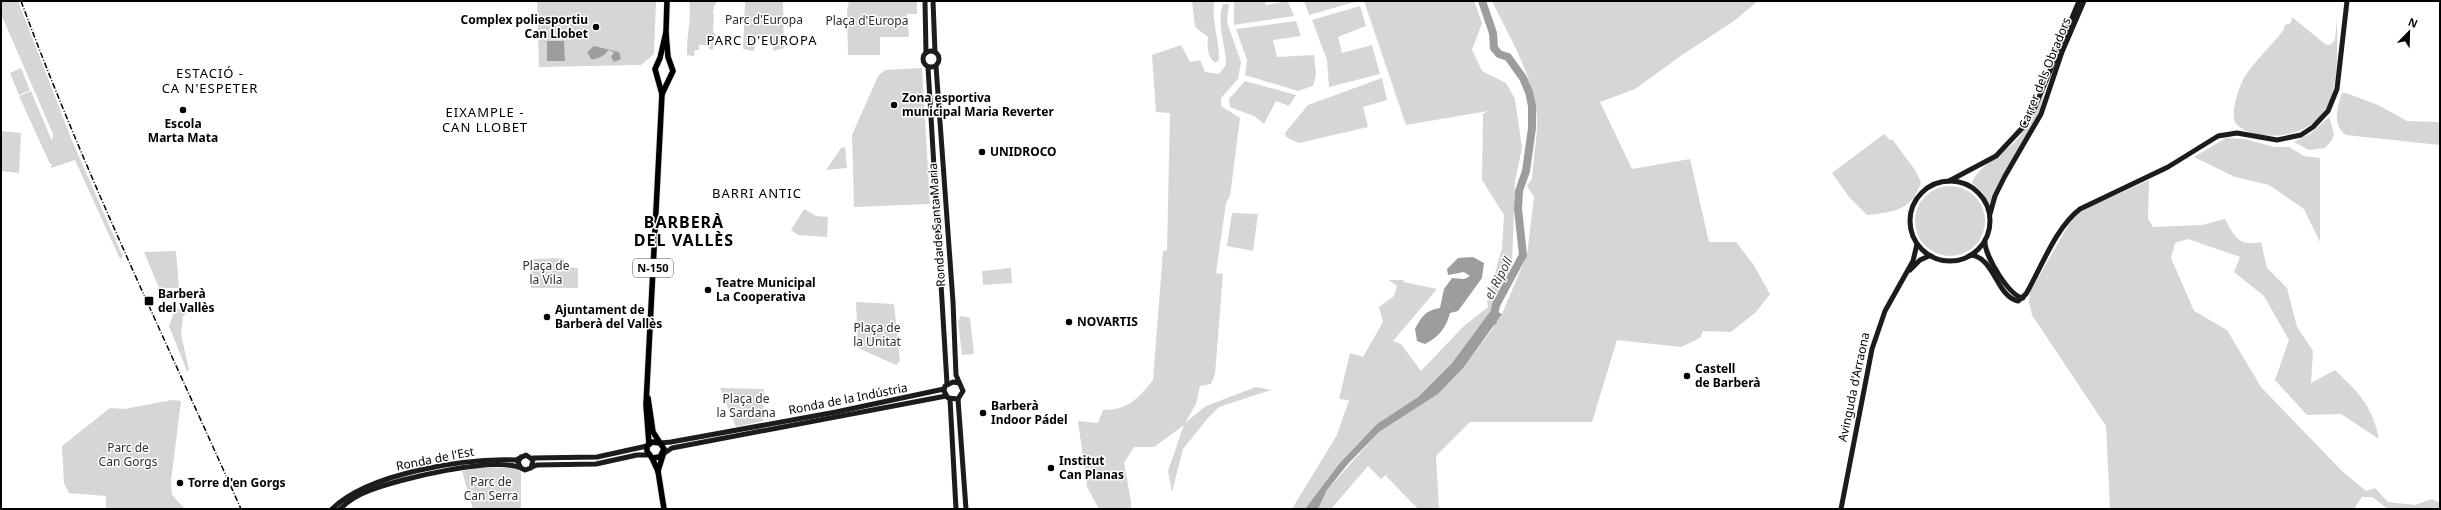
<svg xmlns="http://www.w3.org/2000/svg" width="2441" height="510" font-family="'Noto Sans',sans-serif">
	<style>
		.green { fill: #d6d6d6 }
		.water { fill: #9d9d9d }
		.lines { fill: none; stroke-linecap: round; stroke-linejoin: round }
		.river { stroke: #9d9d9d; stroke-width: 8 }
		.primary-casing { stroke: #dbdbdb; stroke-width: 7 }
		.secondary { stroke: #1c1c1c; stroke-width: 5 }
		.primary { stroke: #000; stroke-width: 5.5 }
		.rail { stroke: #000; stroke-width: 1.5; stroke-dasharray: 6 2 1 2; stroke-linecap: butt }
		.poi-dot { fill: #000; stroke: #fff; stroke-width: 1.5 }
		.labels { text-anchor: middle; stroke-width: 3; stroke-linejoin: round; paint-order: stroke }
		.shield { fill: #fff; stroke: #4c4c4c; stroke-width: 1 }
		.shield-label { font-size: 11px; font-weight: bold; fill: #000 }
		.poi-label { font-size: 12px; font-weight: bold; fill: #000; stroke: #fff; text-anchor: start }
		.park-label { font-size: 12px; fill: #2d2d2d; stroke: #fff }
		.street-label { font-size: 12px; fill: #000; stroke: #fff }
		.neighbourhood-label { font-size: 13px; letter-spacing: 1px; fill: #000; stroke: #fff }
		.water-label { font-size: 13px; font-style: italic; fill: #3e3e3e; stroke: #fff }
		.district-label { font-size: 16px; font-weight: bold; letter-spacing: 1px; fill: #000; stroke: #fff }
	</style>
	<rect width="100%" height="100%" fill="#fff"/>
	<g class="green">
		<path d="M1 1H18L71 138 123 257 120 259 75 160 51 168 52 164H50L19 96 31 91 52 141 53 134 1 14Z"/>
		<path d="M537 1H656L654 54 641 65 539 67Z"/>
		<path d="M689 1H718L714 6 713 13 714 14 713 30 716 37H714L713 50 709 49 708 45H699V50H695L694 56 687 55C686 37 692 19 689 1Z"/>
		<path d="M745 1H783L784 48 773 51V39H756L754 51 743 49Z"/>
		<path d="M849 1H917V14H907L909 37H880V55H848L847 11Z"/>
		<path d="M1192 1H1214C1212 24 1219 38 1219 60L1215 63C1207 56 1207 47 1208 37L1195 27Z"/>
		<path d="M1234 1H1265L1266 5 1288 1 1294 16 1234 25Z"/>
		<path d="M1304 1H1358L1309 15Z"/>
		<path d="M1364 1H1474L1482 23 1472 50 1482 71 1506 83 1515 99 1522 148 1515 181 1512 264 1492 309 1452 363 1418 397 1377 424 1339 464 1305 509H1292L1337 435 1349 400 1339 399 1350 353 1363 357 1383 322 1379 307 1394 296 1397 286 1389 280H1403L1404 282 1437 289 1393 341 1401 344 1421 371 1463 327 1488 307 1487 302 1502 248 1504 215 1482 180 1483 114 1488 111 1406 125Z"/>
		<path d="M1492 1H1758L1734 21 1682 55 1635 89 1600 102 1632 169 1690 159 1709 242H1736L1753 264 1770 294 1756 312 1731 332 1703 331 1700 338 1681 347 1617 340 1592 422H1470L1436 456 1439 509H1418L1386 476 1387 474 1381 479 1368 466 1331 509H1318L1327 490 1379 432 1438 394 1464 367 1491 331 1502 314 1527 255 1534 197 1527 186 1532 179C1533 162 1536 144 1537 127 1538 83 1511 40 1492 1Z"/>
		<path d="M1223 4H1229L1227 22 1241 62 1238 79 1221 98V106L1240 118 1230 196 1226 203 1216 273 1223 274 1215 374 1211 384 1200 386 1196 404 1185 423 1206 406 1256 387 1271 390 1219 407 1208 418 1183 449 1172 492 1168 471 1184 425 1154 447H1134L1124 463 1131 501V509H1099L1087 487 1078 421 1098 423 1103 410C1128 410 1138 399 1153 380L1163 251 1167 250 1170 113 1156 112 1152 55 1181 45 1190 62 1200 60 1205 72 1219 74 1226 65C1226 45 1216 23 1223 4Z"/>
		<path d="M1360 6 1366 26 1338 37 1342 53 1372 45 1380 74 1329 87 1327 60 1312 20Z"/>
		<path d="M2292 17 2325 44 2330 45 2335 40 2337 19C2337 42 2339 76 2331 98 2319 130 2286 140 2256 134 2248 132 2239 129 2235 122 2231 112 2238 89 2243 80 2248 69 2274 42 2283 31L2285 25 2291 23Z"/>
		<path d="M1296 21 1301 36 1273 40 1277 57 1314 55 1316 74 1313 86 1298 91 1245 75 1247 60 1236 29Z"/>
		<path d="M21 68 30 90 19 95 10 73Z"/>
		<path d="M922 68 930 204 854 207 852 135 878 76 885 70Z"/>
		<path d="M1382 78 1387 100 1363 107 1368 127 1299 143 1286 137 1285 133 1308 105Z"/>
		<path d="M1245 81 1296 95 1289 106 1276 101 1264 124 1254 116 1230 107 1229 99Z"/>
		<path d="M2342 93H2346L2378 105 2407 121 2440 122V145L2346 135C2332 125 2337 107 2342 93Z"/>
		<path d="M2044 95 2038 115 2006 169 1989 205 1982 192 1972 183C1976 169 2002 153 2014 143 2028 129 2032 109 2044 95Z"/>
		<path d="M2329 117 2334 134 2332 140 2325 148 2309 150 2294 142 2310 134Z"/>
		<path d="M1 131 21 133 19 173 1 171Z"/>
		<path d="M1884 134 1890 140 1892 139 1915 170 1921 182C1912 211 1893 212 1867 215L1849 197 1832 173Z"/>
		<path d="M2226 138 2245 139 2274 147H2289L2304 156 2320 158V242L2304 209 2269 185 2235 177 2194 157Z"/>
		<path d="M845 147 847 168 826 170 841 148Z"/>
		<path d="M2149 180 2148 219 2153 227 2202 225 2225 219C2234 236 2239 247 2261 242L2267 268 2287 288 2297 327 2313 351 2311 383 2335 370C2359 393 2372 405 2379 439L2341 414 2307 415 2275 380 2289 340 2264 296 2234 272 2240 257 2188 239 2175 243 2171 258 2194 311 2227 330 2261 387 2342 471 2366 491 2375 488 2388 502 2415 505 2432 499 2440 503V509H2388L2372 497H2362L2354 509H2110L2106 426 2032 315 2029 302 2030 292 2073 217 2087 208Z"/>
		<circle cx="1950" cy="221" r="35"/>
		<path d="M804 209 816 216 828 217 827 237 798 235 791 230Z"/>
		<path d="M1232 213 1258 214 1253 251 1227 246Z"/>
		<path d="M176 251 179 288H159L144 252Z"/>
		<path d="M564 258V267L578 268V288H531L530 259Z"/>
		<path d="M1011 268 1012 283 983 285 982 271Z"/>
		<path d="M856 302 894 304 900 361 896 365 858 348Z"/>
		<path d="M182 307 187 313 183 316 181 334 189 370 187 371 169 326 174 312Z"/>
		<path d="M961 316 970 318 974 354 962 355 958 321Z"/>
		<path d="M720 388 764 389 763 421 736 427Z"/>
		<path d="M172 400 181 401 171 481 172 495 185 509H106V496L69 493 64 483 62 446 110 408 124 409Z"/>
		<path d="M478 468H514L521 472V509H473L462 471Z"/>
	</g>
	<g class="water">
		<path d="M547 41H564L565 61H547Z"/>
		<path d="M594 46 619 52 621 59 614 62 611 57 614 52 608 50C606 55 597 60 591 59L587 52Z"/>
		<path d="M1473 257 1484 263 1482 278 1458 311 1450 313C1446 328 1439 337 1425 344L1417 341 1415 329C1421 317 1426 310 1440 308L1444 289 1452 278 1464 279 1470 276 1464 272 1448 275 1447 269 1458 258Z"/>
		<path d="M1492 309 1502 314 1464 367 1438 394 1379 432 1347 465 1327 490 1318 509H1305L1339 464 1377 424 1418 397 1452 363Z"/>
	</g>
	<g class="lines">
		<path class="river" d="M1482 1 1493 33 1494 48 1499 54 1508 57 1523 78 1529 92 1532 106V128L1526 171 1519 191 1518 209 1523 255 1496 305 1493 321"/>
		<g class="primary-casing">
			<g id="primary">
				<path d="M662 94 673 71 668 57 666 33"/>
				<path d="M648 398 653 432 664 449 660 457 652 458 647 451V446L652 442 660 443"/>
				<path d="M649 444 646 405 662 94 655 69 660 58 666 32 667 1"/>
				<path d="M652 458 658 471 664 509"/>
				<path d="M658 471 663 455"/>
			</g>
		</g>
		<g class="secondary">
			<path d="M925 1 926 53"/>
			<path d="M933 1 935 52"/>
			<circle cx="931" cy="59" r="8"/>
			<path d="M936 66 953 302 956 375 963 391 958 399 948 398 944 391 945 386 953 382 959 383"/>
			<path d="M928 67 947 384"/>
			<circle cx="1950" cy="221" r="40"/>
			<path d="M1949 181 1996 156 2025 125 2035 107 2079 1"/>
			<path d="M1990 214 1995 196 2005 176 2041 114 2062 52 2084 1"/>
			<path d="M1985 242C1985 256 2009 296 2023 298"/>
			<path d="M1971 255C1995 258 1996 296 2018 301L2026 294C2041 268 2056 227 2080 209L2168 167 2218 136 2237 133 2277 140 2301 135 2313 127 2328 111 2337 89 2347 1"/>
			<path d="M1910 270 1920 260 1929 256"/>
			<path d="M950 399 956 509"/>
			<path d="M958 399 966 509"/>
			<path d="M660 443 671 442 836 412 944 389"/>
			<path d="M663 454 672 448 946 396"/>
			<path d="M533 458 597 457 647 446"/>
			<path d="M532 467 537 465 596 464 637 455H648"/>
			<path d="M332 509C369 473 465 458 516 460L526 455 533 460 531 468 525 470 521 468 518 462 521 457"/>
			<path d="M340 509C349 500 360 494 371 490 398 479 495 456 521 468"/>
			<path d="M1841 509 1872 349 1885 311 1913 261 1917 244"/>
		</g>
		<use href="#primary" class="primary"/>
		<path class="rail" d="M21 1C85 174 166 341 241 509"/>
	</g>
	<g class="poi-dot">
		<circle cx="596" cy="27" r="4"/>
		<circle cx="894" cy="105" r="4"/>
		<circle cx="183" cy="110" r="4"/>
		<circle cx="982" cy="152" r="4"/>
		<circle cx="708" cy="290" r="4"/>
		<rect x="144" y="296" width="10" height="10" rx="2"/>
		<circle cx="547" cy="317" r="4"/>
		<circle cx="1069" cy="322" r="4"/>
		<circle cx="1687" cy="376" r="4"/>
		<circle cx="983" cy="413" r="4"/>
		<circle cx="1051" cy="468" r="4"/>
		<circle cx="180" cy="483" r="4"/>
	</g>
	<g class="labels">
		<rect class="shield" x="633" y="259" width="40" height="18" rx="3"/>
		<g class="shield-label">
			<text x="653" y="272">N-150</text>
		</g>
		<g class="poi-label">
			<text x="588" y="24" text-anchor="end">Complex poliesportiu<tspan x="588" dy="14">Can Llobet</tspan></text>
			<text x="902" y="102">Zona esportiva<tspan x="902" dy="14">municipal Maria Reverter</tspan></text>
			<text x="183" y="128" text-anchor="middle">Escola<tspan x="183" dy="14">Marta Mata</tspan></text>
			<text x="990" y="156">UNIDROCO</text>
			<text x="716" y="287">Teatre Municipal<tspan x="716" dy="14">La Cooperativa</tspan></text>
			<text x="158" y="298">Barberà<tspan x="158" dy="14">del Vallès</tspan></text>
			<text x="555" y="314">Ajuntament de<tspan x="555" dy="14">Barberà del Vallès</tspan></text>
			<text x="1077" y="326">NOVARTIS</text>
			<text x="1695" y="373">Castell<tspan x="1695" dy="14">de Barberà</tspan></text>
			<text x="991" y="410">Barberà<tspan x="991" dy="14">Indoor Pádel</tspan></text>
			<text x="1059" y="465">Institut<tspan x="1059" dy="14">Can Planas</tspan></text>
			<text x="188" y="487">Torre d'en Gorgs</text>
		</g>
		<g class="park-label">
			<text x="764" y="24">Parc d'Europa</text>
			<text x="867" y="25">Plaça d'Europa</text>
			<text x="546" y="270">Plaça de<tspan x="546" dy="14">la Vila</tspan></text>
			<text x="877" y="332">Plaça de<tspan x="877" dy="14">la Unitat</tspan></text>
			<text x="746" y="403">Plaça de<tspan x="746" dy="14">la Sardana</tspan></text>
			<text x="128" y="452">Parc de<tspan x="128" dy="14">Can Gorgs</tspan></text>
			<text x="491" y="486">Parc de<tspan x="491" dy="14">Can Serra</tspan></text>
		</g>
		<g class="street-label">
			<text transform="translate(2045 73) rotate(-68)" y="4">Carrer dels Obradors</text>
			<text transform="translate(937 225) rotate(-94)" y="4">Ronda de Santa Maria</text>
			<text transform="translate(1854 387) rotate(-78)" y="4">Avinguda d'Arraona</text>
			<text transform="translate(848 399) rotate(-11)" y="4">Ronda de la Indústria</text>
			<text transform="translate(435 459) rotate(-11)" y="4">Ronda de l'Est</text>
		</g>
		<g class="neighbourhood-label">
			<text x="762" y="45">PARC D'EUROPA</text>
			<text x="210" y="78">ESTACIÓ -<tspan x="210" dy="15">CA N'ESPETER</tspan></text>
			<text x="485" y="117">EIXAMPLE -<tspan x="485" dy="15">CAN LLOBET</tspan></text>
			<text x="757" y="198">BARRI ANTIC</text>
		</g>
		<g class="water-label">
			<text transform="translate(1498 278) rotate(-63)" y="5">el Ripoll</text>
		</g>
		<g class="district-label">
			<text x="684" y="228">BARBERÀ<tspan x="684" dy="18">DEL VALLÈS</tspan></text>
		</g>
	</g>
	<rect width="2441" height="510" fill="none" stroke="#000000" stroke-width="4"/>
	<g transform="translate(2409 32) rotate(23)" stroke="#ffffff" stroke-width="3" paint-order="stroke">
	<path d="M0-3L7 15L0 10L-7 15Z" fill="#000000"/>
	<text y="-6" font-size="11" font-weight="bold" text-anchor="middle" fill="#000000">N</text>
	</g>
</svg>
